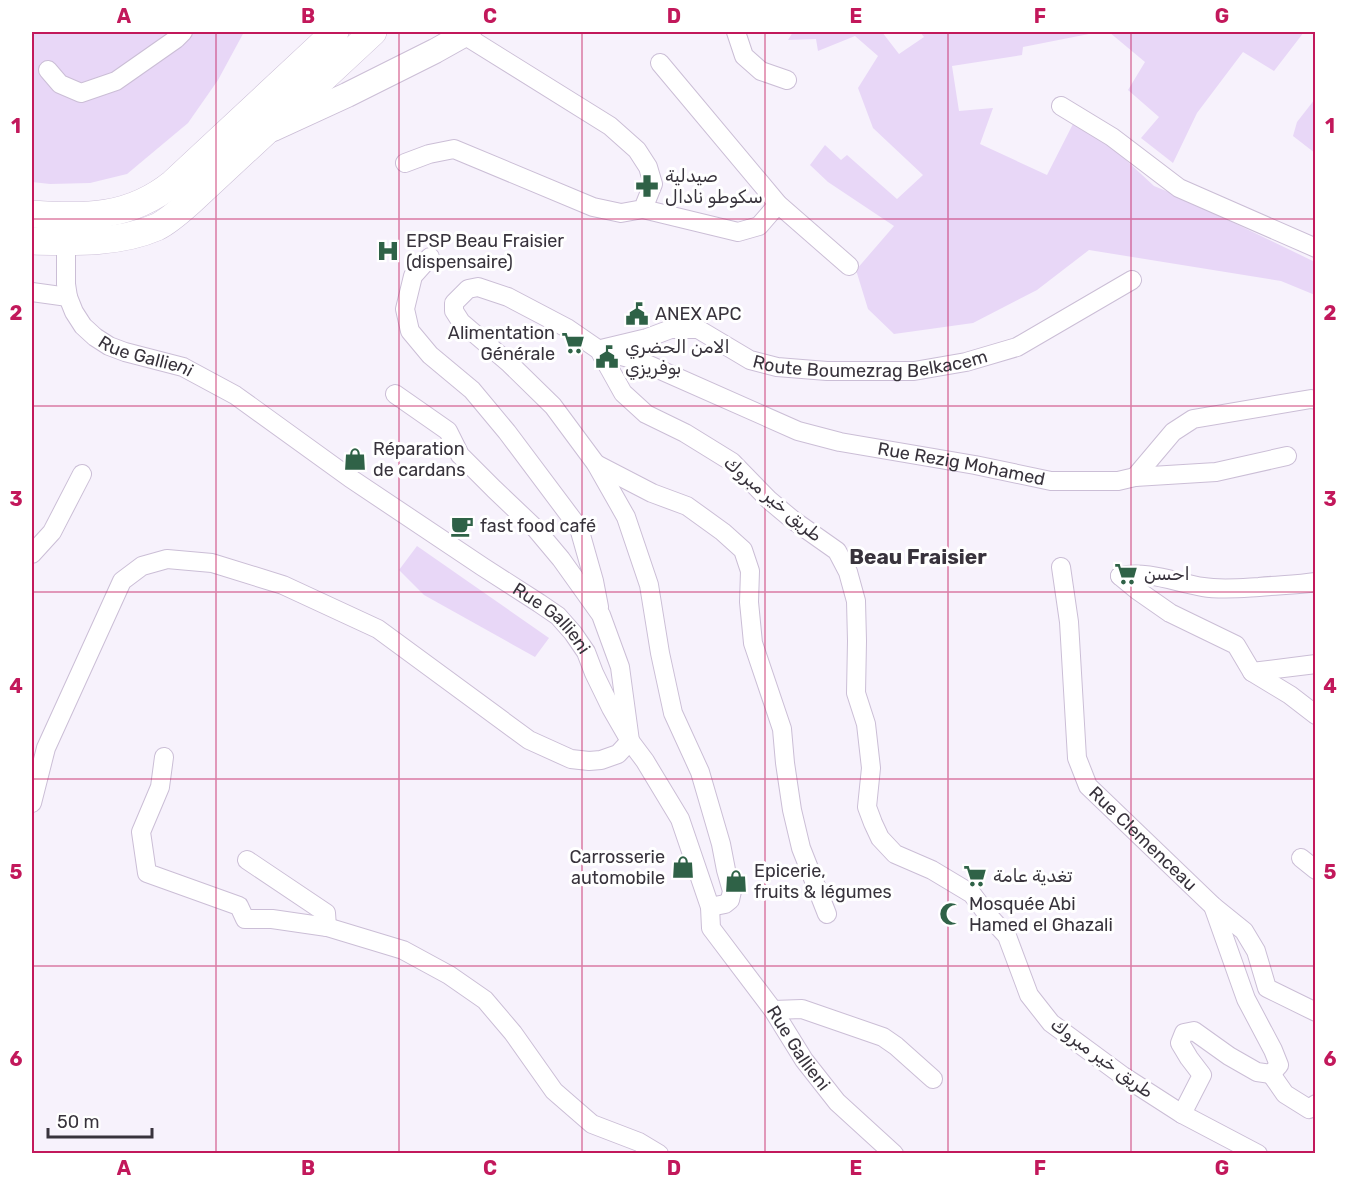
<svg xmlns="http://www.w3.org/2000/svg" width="1347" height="1185" font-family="Rubik,'Noto Sans Arabic',sans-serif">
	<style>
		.green { fill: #e8d7f7 }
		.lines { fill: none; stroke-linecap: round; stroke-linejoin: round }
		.minor-casing { stroke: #cbbed6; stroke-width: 20 }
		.major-casing { stroke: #cbbed6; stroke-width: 26 }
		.highway-casing { stroke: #cbbed6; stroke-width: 28 }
		.minor { stroke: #fff; stroke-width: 18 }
		.major { stroke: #fff; stroke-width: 24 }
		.highway { stroke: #fff; stroke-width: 27 }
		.grid { fill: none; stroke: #c2185b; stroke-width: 1.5; stroke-opacity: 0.55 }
		.labels { text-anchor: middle; stroke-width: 6; stroke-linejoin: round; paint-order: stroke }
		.poi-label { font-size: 18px; fill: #38333c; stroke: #fff; text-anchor: start }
		.street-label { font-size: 18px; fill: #38333c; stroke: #fff }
		.quarter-label { font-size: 21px; font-weight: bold; fill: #38333c; stroke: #fff }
		.neatline { fill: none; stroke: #c2185b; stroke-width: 2 }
		.grid-label { font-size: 20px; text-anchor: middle; font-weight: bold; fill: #c2185b }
	</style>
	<rect width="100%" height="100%" fill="#f7f2fc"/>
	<g class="green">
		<path d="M32 32H244L218 80 188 123 127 174 90 183 50 184 32 182Z"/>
		<path d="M793 32H882L899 54 924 37 920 32H1099L1023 47 1022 55 952 66 959 111 993 108 980 144 1047 175 1075 120 1100 136 1154 186 1176 195 1315 262V295L1281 281 1089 250 1037 290 973 323 894 334 868 309 856 270 894 226 828 182 810 165 825 145 841 160 847 155 897 199 923 175 873 128 858 88 878 56 855 36 818 51 816 39 788 40Z"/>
		<path d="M1109 32H1304L1274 71 1243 52 1197 113 1173 163 1141 138 1159 117 1128 90 1145 62Z"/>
		<path d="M1315 99 1316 153H1315L1293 136 1297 122Z"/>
		<path d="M417 546 549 638 535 657 424 595 399 570Z"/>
	</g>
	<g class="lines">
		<g class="minor-casing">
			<g id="minor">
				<path d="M736 32 744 56 761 71 787 80"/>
				<path d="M660 63 778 204 849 266"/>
				<path d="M48 70 60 84 81 93 116 81 176 39 183 32"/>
				<path d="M1061 106 1112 137 1179 188 1316 248"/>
				<path d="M405 163 429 154 454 149 593 207 621 213 643 209 653 184 648 167 637 150 610 126 464 35"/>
				<path d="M643 209 738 232 759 226 778 204"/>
				<path id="s1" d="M66 241V284L68 297 74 312 83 326 95 337 109 346 125 352 183 367 235 395 350 478 483 567 539 603 558 616 573 633 586 652 594 673 611 708 630 741 645 761 680 819 710 907 711 928 773 1010 804 1060 837 1102 894 1154"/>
				<path d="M430 257 413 276 405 309 410 331 430 355 472 390 507 432 579 528 594 581 599 607"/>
				<path d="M32 292 68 297"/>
				<path id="s2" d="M601 349 647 338 671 329H698L750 360 777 367 827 371H914L966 362 1017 347 1132 280"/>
				<path id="s3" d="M599 350 640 361 798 431 840 442 975 465 1051 481H1118L1135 477 1173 432 1193 419 1311 399 1316 400"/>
				<path d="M596 464 652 493 687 506 723 532 743 550 750 571 749 602 753 643 782 729 785 763 792 810 801 848 827 914"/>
				<path d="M1135 477 1216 472 1287 456"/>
				<path d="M32 554 52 532 82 474"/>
				<path id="s4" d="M1061 567 1069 622 1077 758 1088 786 1213 906 1244 931 1256 951 1267 988 1316 1012"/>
				<path d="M1120 576 1137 590 1170 613 1236 645 1252 672 1290 695 1316 715"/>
				<path d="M1120 576C1147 570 1177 583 1203 587 1221 590 1241 588 1259 587 1278 585 1297 585 1316 582"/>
				<path d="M1252 672 1316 664"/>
				<path d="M164 757 160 787 141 832 147 873 239 906 245 919H272L327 927 403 950 449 975 485 1000 513 1033 554 1091 592 1124 639 1142 659 1154"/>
				<path d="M32 803 46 748 122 581 142 566 167 559 212 563 283 585 378 629 529 740 571 759 589 761 601 760 618 754 630 741 620 667 601 615 561 559 535 528 494 489 460 455 448 431 395 394"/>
				<path d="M1301 858 1316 870"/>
				<path d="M247 860 326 913 327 927"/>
				<path d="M710 907 725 904 730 900 732 891 726 870 721 844 700 772 673 713 660 653 649 585 626 517 596 464 553 406 510 364 461 322 454 311V303L468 289 478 287 508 297 567 328 599 350 623 393 646 414 685 433 732 462 769 500 793 520 837 551 848 572 856 601 857 641 856 693 866 724 871 768 867 807 873 823 880 838 895 854 932 870 972 894 987 914 1007 936 1029 995 1051 1023 1123 1076 1182 1114 1258 1154"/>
				<path d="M773 1010 802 1009 883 1037 896 1046 933 1079"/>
				<path d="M1271 1074 1285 1094 1309 1109 1316 1104"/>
				<path d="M1182 1114 1202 1075 1189 1058 1180 1043 1184 1033 1194 1031 1229 1056 1257 1072 1271 1074 1279 1065 1273 1050 1246 999 1213 906"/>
			</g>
		</g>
		<g class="major-casing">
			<path id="major" d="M273 129 347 95 435 51 469 32"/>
		</g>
		<g class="highway-casing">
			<g id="highway">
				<path d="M32 214C85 218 130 218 173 183L335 32"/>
				<path d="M32 241C73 242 118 244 157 227 169 221 180 211 190 202L373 32"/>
			</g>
		</g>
		<use href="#minor" class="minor"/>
		<use href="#major" class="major"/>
		<use href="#highway" class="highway"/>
	</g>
	<path class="grid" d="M216 32V1154M399 32V1154M582 32V1154M765 32V1154M948 32V1154M1131 32V1154M32 219H1316M32 406H1316M32 592H1316M32 779H1316M32 966H1316"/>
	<defs>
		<g id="pharmacy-bare" transform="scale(1.8)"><path d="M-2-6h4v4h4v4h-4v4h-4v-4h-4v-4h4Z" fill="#2f6247" stroke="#fff" stroke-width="2.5" paint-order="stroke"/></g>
		<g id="hospital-bare" transform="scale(1.8)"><path d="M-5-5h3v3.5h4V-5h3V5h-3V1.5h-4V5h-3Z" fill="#2f6247" stroke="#fff" stroke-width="2.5" paint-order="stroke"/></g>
		<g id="civic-bare" transform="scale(1.8)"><path d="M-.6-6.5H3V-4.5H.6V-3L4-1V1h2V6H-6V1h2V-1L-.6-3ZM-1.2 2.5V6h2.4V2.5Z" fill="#2f6247" stroke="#fff" stroke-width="2.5" paint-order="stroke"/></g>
		<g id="supermarket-bare" transform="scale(1.8)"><path d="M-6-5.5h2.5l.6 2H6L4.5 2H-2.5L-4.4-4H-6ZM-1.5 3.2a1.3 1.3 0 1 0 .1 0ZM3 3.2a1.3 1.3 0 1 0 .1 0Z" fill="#2f6247" stroke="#fff" stroke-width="2.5" paint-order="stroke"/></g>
		<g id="shop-bare" transform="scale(1.8)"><path d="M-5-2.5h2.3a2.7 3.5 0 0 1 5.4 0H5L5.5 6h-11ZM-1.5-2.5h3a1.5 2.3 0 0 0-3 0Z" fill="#2f6247" stroke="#fff" stroke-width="2.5" paint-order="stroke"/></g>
		<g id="cafe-bare" transform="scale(1.8)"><path d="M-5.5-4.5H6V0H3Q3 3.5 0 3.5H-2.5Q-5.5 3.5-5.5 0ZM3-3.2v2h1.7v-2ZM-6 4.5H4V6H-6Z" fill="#2f6247" stroke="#fff" stroke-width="2.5" paint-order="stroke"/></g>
		<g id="mosque-bare" transform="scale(1.8)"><path d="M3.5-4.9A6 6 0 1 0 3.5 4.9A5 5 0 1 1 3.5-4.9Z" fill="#2f6247" stroke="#fff" stroke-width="2.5" paint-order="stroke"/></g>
	</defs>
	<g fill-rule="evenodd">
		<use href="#pharmacy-bare" x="647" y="186"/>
		<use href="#hospital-bare" x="388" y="251"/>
		<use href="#civic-bare" x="637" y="314"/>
		<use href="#supermarket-bare" x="573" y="343"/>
		<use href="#civic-bare" x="607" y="357"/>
		<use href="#shop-bare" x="355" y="459"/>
		<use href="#cafe-bare" x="462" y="526"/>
		<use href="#supermarket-bare" x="1126" y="574"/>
		<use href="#shop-bare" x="683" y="867"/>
		<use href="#supermarket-bare" x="975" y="876"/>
		<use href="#shop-bare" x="736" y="881"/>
		<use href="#mosque-bare" x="951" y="914"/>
	</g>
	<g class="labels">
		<g class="poi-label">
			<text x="665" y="182">صيدلية<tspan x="665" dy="21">سكوطو نادال</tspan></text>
			<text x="406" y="247">EPSP Beau Fraisier<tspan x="406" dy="21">(dispensaire)</tspan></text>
			<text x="655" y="320">ANEX APC</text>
			<text x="555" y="339" text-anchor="end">Alimentation<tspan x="555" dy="21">Générale</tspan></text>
			<text x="625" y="353">الامن الحضري<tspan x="625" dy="21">بوفريزي</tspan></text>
			<text x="373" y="455">Réparation<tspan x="373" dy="21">de cardans</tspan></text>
			<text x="480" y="532">fast food café</text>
			<text x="1144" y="580">احسن</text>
			<text x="665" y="863" text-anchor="end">Carrosserie<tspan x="665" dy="21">automobile</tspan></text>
			<text x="754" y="877">Epicerie,<tspan x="754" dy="21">fruits &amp; légumes</tspan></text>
			<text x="993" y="882">تغدية عامة</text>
			<text x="969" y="910">Mosquée Abi<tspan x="969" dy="21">Hamed el Ghazali</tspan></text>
		</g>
		<g class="street-label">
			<text dy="6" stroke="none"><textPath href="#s2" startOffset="282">Route Boumezrag Belkacem</textPath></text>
			<text dy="6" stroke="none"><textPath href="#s1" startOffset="160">Rue Gallieni</textPath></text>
			<text dy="6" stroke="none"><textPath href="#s3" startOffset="382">Rue Rezig Mohamed</textPath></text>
			<text transform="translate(773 499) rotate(40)" y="6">طريق خير مبروك</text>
			<text dy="6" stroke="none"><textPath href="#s1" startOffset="646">Rue Gallieni</textPath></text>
			<text dy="6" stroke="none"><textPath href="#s4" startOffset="298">Rue Clemenceau</textPath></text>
			<text dy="6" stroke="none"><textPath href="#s1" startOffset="1150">Rue Gallieni</textPath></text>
			<text transform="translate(1102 1058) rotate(36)" y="6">طريق خير مبروك</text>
		</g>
		<g class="quarter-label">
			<text x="918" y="564">Beau Fraisier</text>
		</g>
	</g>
	<rect width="1347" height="1185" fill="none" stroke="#ffffff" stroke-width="66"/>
	<path d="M48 1128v9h104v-9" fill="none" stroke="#38333c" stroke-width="3"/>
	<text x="57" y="1128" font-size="18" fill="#38333c" stroke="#ffffff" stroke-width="4.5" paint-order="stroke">50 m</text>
	<rect x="33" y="33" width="1281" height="1119" class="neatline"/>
	<g class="grid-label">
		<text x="124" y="23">A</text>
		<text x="308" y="23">B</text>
		<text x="490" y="23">C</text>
		<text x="674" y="23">D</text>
		<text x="856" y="23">E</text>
		<text x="1040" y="23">F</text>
		<text x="1222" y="23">G</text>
		<text x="16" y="133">1</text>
		<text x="1330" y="133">1</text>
		<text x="16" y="320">2</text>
		<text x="1330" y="320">2</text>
		<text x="16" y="506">3</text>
		<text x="1330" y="506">3</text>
		<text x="16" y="693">4</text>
		<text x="1330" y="693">4</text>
		<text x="16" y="879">5</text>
		<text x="1330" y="879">5</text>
		<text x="16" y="1066">6</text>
		<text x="1330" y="1066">6</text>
		<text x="124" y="1175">A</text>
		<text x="308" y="1175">B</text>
		<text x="490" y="1175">C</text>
		<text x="674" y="1175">D</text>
		<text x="856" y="1175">E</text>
		<text x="1040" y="1175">F</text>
		<text x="1222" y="1175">G</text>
	</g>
</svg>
